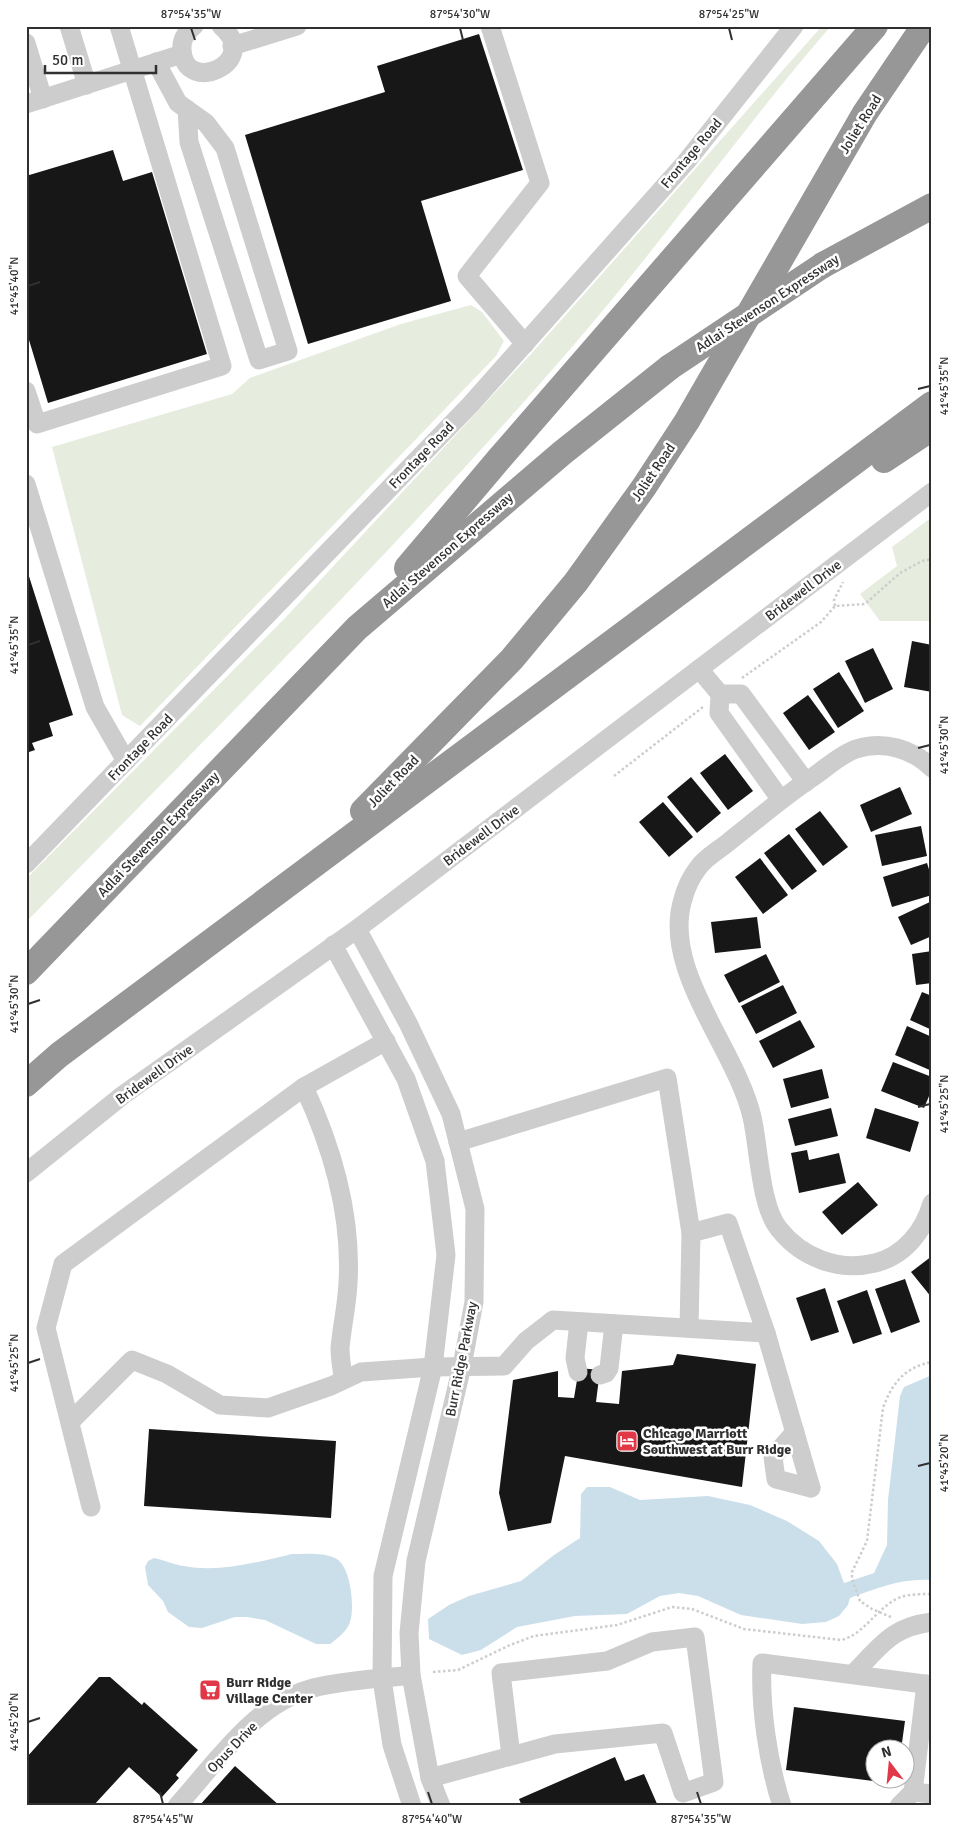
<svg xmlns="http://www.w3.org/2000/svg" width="958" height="1832" font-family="Signika,sans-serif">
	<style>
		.green { fill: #e6ecde }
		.water { fill: #cbdfeb }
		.building { fill: #171717 }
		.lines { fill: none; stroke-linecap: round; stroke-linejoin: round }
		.path { stroke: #cdcdcd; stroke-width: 2.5; stroke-dasharray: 2.5 2.5; stroke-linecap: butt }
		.minor { stroke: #cdcdcd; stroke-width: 19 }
		.highway { stroke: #979797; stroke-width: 26 }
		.highway-bridge { stroke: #979797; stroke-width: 26 }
		.ticks { fill: none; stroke: #303030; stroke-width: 2 }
		.labels { text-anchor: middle; stroke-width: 5; stroke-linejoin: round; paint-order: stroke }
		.street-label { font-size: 14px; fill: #303030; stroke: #fff }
		.poi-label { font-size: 14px; font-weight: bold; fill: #303030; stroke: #fff; text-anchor: start }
		.neatline { fill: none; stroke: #303030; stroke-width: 2 }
		.ticks-label { font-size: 12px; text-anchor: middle; fill: #303030 }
	</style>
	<rect width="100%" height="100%" fill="#fff"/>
	<g class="green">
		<path d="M822 26H831C741 130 662 243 572 347 399 547 211 733 26 922V879L286 617 531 354Z"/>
		<path d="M471 305 482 312 504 341 496 356 140 726 122 715 52 447 232 394 250 378 401 324Z"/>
		<path d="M932 517V621H880L860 594 897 566 892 547Z"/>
	</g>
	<g class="water">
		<path d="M932 1375V1580C901 1578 878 1588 850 1598L848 1605 839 1616 826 1622 802 1624 741 1615 698 1596 679 1593 660 1596 627 1614 575 1616 517 1627 481 1650 462 1655 429 1639 428 1619 449 1605 469 1596 521 1581 554 1555 580 1538 581 1494 587 1487H610L640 1500 708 1496 750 1505 787 1521 819 1541 837 1564 844 1583 874 1573 887 1545 888 1500 900 1396 904 1387Z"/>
		<path d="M292 1554C305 1554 322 1552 335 1558 351 1565 355 1608 350 1622 348 1630 337 1639 330 1644H316L265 1620 247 1617H235L202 1628 189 1627 168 1612 163 1601 148 1585 145 1567 148 1561 154 1558C165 1560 174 1565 184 1566 219 1573 258 1562 292 1554Z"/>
	</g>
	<g class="building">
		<path d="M479 34 523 170 421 201 451 301 308 344 245 135 385 92 377 66Z"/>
		<path d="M113 150 123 181 152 172 207 354 48 403 26 330V176Z"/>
		<path d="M27 570 73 715 49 723 53 736 32 743 35 750 26 753Z"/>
		<path d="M912 641 932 645V692L904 687Z"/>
		<path d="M873 648 893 689 865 703 845 661Z"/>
		<path d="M839 672 864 711 838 728 813 689Z"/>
		<path d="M808 695 835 732 809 750 783 713Z"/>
		<path d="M725 754 753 791 728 810 700 773Z"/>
		<path d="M691 777 721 813 697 833 667 797Z"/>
		<path d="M900 787 912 814 871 832 860 805Z"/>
		<path d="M663 802 693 837 669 857 639 822Z"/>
		<path d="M820 811 848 847 823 866 795 829Z"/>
		<path d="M921 826 927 856 882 866 875 835Z"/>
		<path d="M789 834 817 871 792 890 764 853Z"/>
		<path d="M760 858 788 895 763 914 735 877Z"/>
		<path d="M927 863 932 879V895L892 907 883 877Z"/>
		<path d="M932 901V936L911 945 898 917Z"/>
		<path d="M757 917 761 948 715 953 711 922Z"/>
		<path d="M932 951V983L916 985 912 954Z"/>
		<path d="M766 954 780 982 739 1003 724 975Z"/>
		<path d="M783 985 797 1013 756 1034 741 1006Z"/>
		<path d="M922 992 932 996V1030L910 1020Z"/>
		<path d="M800 1020 815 1047 773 1068 759 1041Z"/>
		<path d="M907 1026 932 1037V1071L895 1055Z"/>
		<path d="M893 1062 932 1077V1089L924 1108 881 1091Z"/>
		<path d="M822 1069 829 1098 791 1108 783 1079Z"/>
		<path d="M831 1108 838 1136 795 1146 788 1119Z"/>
		<path d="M875 1108 919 1122 910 1152 866 1138Z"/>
		<path d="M807 1150 809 1160 839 1153 846 1183 799 1193 791 1153Z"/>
		<path d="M858 1182 878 1205 842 1235 822 1212Z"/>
		<path d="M932 1256V1298L911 1272Z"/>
		<path d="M905 1279 920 1322 891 1333 875 1289Z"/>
		<path d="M825 1288 839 1332 811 1341 796 1298Z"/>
		<path d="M867 1290 882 1334 853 1344 837 1301Z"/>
		<path d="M677 1354 756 1364 742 1487 565 1456 551 1523 508 1531 499 1493 513 1380 558 1371V1397L574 1398 579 1368 600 1370 596 1402 619 1404 622 1371 673 1365Z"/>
		<path d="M149 1429 336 1441 331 1518 144 1506Z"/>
		<path d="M99 1677H110L142 1705 144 1702 198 1750 176 1775 179 1778 162 1797 129 1767 93 1806H26V1758Z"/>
		<path d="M794 1707 905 1721 901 1750H876V1780H897V1784L786 1770Z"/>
		<path d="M615 1757 625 1781 644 1774 658 1806H522L519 1799Z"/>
		<path d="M235 1766 280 1806H199Z"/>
	</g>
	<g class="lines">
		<g class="path">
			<path d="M835 606 834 600 843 582"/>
			<path d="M742 678 821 622 835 606 865 604 900 573 922 561 932 559"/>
			<path d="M614 776 703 707"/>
			<path d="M930 1155H932"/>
			<path d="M891 1617 872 1609 860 1601 852 1579V1572L867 1541 883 1408C892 1383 905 1367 932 1362"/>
			<path d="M433 1672 458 1670 510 1645 534 1636 617 1625 672 1607 692 1609 744 1629 841 1640C866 1634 877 1606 901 1597 910 1594 922 1594 932 1594"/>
		</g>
		<g class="minor">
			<path d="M69 26 87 85"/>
			<path d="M194 26C186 32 181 40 182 50 185 97 263 61 221 26"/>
			<path d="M490 26 540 183 467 276 525 344"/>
			<path d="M26 43 43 99"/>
			<path d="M232 46 297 26"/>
			<path d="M156 62 178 103 206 123 225 148 288 351 259 360 189 142 187 109"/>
			<path d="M26 104 182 54"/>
			<path d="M26 391 37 424 222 366 119 26"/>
			<path d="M26 484 95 707 126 761"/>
			<path d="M699 669 720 694 719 713 781 800"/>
			<path d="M720 694H741L806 782"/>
			<path d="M932 768C912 749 884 740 856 749 841 754 826 768 813 777 784 796 758 819 731 840 721 849 705 857 698 868 691 877 686 888 683 899 661 970 736 1048 752 1117 759 1147 760 1206 779 1229 802 1258 839 1272 875 1263 904 1256 924 1231 932 1203"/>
			<path d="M26 864 471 404 686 162 794 26"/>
			<path d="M357 929 408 1023 451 1114 475 1209 474 1302 462 1366 416 1561 409 1633 411 1675 430 1778 441 1806"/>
			<path d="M333 945 406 1079 435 1161 446 1255 433 1367 383 1576 382 1679 392 1745 412 1806"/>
			<path d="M304 1087C333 1149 352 1214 348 1283 347 1305 342 1326 340 1348 340 1358 342 1368 343 1378"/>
			<path d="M458 1142 667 1078 691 1233 689 1328"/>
			<path d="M26 1173 123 1095 357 929 932 492"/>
			<path d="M766 1333 811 1488"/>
			<path d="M578 1372 575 1358 579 1322"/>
			<path d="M600 1375 606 1373 609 1368 614 1324"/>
			<path d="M70 1422 132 1360 167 1374 220 1405 268 1408 331 1386 361 1372 433 1367 504 1366 526 1341 553 1320 766 1333 728 1223 691 1233"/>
			<path d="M795 1432 773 1457 776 1479 811 1488"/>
			<path d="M91 1507 46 1328 63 1264 304 1087 386 1041"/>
			<path d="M853 1674C881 1646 891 1627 932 1622"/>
			<path d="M430 1778 555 1744 663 1733 683 1793 714 1782 695 1637 652 1642 607 1661 501 1673 511 1756"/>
			<path d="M913 1792 932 1794"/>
			<path d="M177 1806C215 1764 255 1703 313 1688 345 1680 379 1679 411 1675"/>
			<path d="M782 1806C768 1763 760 1708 762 1663L932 1685"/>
			<path d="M899 1806 913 1792 926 1684"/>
		</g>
		<g class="highway">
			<path d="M823 265 932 206"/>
			<path d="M884 460 932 428"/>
			<path d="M407 568 499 459 875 26"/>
			<path d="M363 811 512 659 576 582 644 487 687 421 865 113 924 26"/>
			<path d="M26 972 357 628 562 453 670 367"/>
			<path d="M26 1084 59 1055 932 404"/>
		</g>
		<path class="highway-bridge" d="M670 367 823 265"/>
	</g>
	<path class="ticks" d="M191 28 195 40M460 28 463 40M729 28 732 40M28 286 40 282M918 389 930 386M28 645 40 641M918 748 930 745M28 1004 40 1000M918 1107 930 1104M28 1363 40 1359M918 1466 930 1463M28 1722 40 1718M160 1792 163 1804M428 1792 432 1804M697 1792 701 1804"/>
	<defs>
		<g id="hotel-square" transform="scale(1.125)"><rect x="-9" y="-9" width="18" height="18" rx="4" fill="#e03847" stroke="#fff"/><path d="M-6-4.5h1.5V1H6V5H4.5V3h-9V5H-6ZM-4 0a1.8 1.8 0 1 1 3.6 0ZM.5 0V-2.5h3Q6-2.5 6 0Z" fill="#fff"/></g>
		<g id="supermarket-square" transform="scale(1.125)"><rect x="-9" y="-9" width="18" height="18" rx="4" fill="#e03847" stroke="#fff"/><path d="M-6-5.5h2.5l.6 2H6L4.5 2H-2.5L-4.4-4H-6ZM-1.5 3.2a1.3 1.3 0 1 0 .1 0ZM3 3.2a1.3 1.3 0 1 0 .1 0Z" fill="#fff"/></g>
	</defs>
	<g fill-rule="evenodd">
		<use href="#hotel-square" x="627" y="1441"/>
		<use href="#supermarket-square" x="210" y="1690"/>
	</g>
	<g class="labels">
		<g class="street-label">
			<text transform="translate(860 124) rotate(-58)" y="5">Joliet Road</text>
			<text transform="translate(691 153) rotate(-50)" y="5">Frontage Road</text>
			<text transform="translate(767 303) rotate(-33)" y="5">Adlai Stevenson Expressway</text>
			<text transform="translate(421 455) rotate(-46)" y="5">Frontage Road</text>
			<text transform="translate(653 472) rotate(-56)" y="5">Joliet Road</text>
			<text transform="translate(447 550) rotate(-41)" y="5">Adlai Stevenson Expressway</text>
			<text transform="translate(803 590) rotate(-37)" y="5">Bridewell Drive</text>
			<text transform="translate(140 747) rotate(-46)" y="5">Frontage Road</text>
			<text transform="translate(393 781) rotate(-46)" y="5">Joliet Road</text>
			<text transform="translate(158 834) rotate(-46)" y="5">Adlai Stevenson Expressway</text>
			<text transform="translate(481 835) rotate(-37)" y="5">Bridewell Drive</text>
			<text transform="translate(154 1074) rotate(-36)" y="5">Bridewell Drive</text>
			<text transform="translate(461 1359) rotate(-79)" y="5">Burr Ridge Parkway</text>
			<text transform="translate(232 1747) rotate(-46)" y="5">Opus Drive</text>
		</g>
		<g class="poi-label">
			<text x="643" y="1438">Chicago Marriott<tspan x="643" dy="16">Southwest at Burr Ridge</tspan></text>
			<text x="226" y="1687">Burr Ridge<tspan x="226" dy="16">Village Center</tspan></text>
		</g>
	</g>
	<rect width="958" height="1832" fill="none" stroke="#ffffff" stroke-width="55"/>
	<g transform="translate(890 1764) rotate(344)"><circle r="24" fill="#ffffff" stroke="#acacac"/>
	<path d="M0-4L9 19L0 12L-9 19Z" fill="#e03847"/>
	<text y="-8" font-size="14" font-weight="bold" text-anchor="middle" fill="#303030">N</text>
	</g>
	<path d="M45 65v8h111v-8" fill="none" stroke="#303030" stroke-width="2.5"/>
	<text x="52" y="65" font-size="15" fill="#303030" stroke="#ffffff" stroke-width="4" paint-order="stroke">50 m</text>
	<rect x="28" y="28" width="902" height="1776" class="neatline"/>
	<g class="ticks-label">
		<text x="191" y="18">87°54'35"W</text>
		<text x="460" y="18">87°54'30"W</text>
		<text x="729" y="18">87°54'25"W</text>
		<text transform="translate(14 286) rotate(-90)" y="4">41°45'40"N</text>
		<text transform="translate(944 386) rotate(-90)" y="4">41°45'35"N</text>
		<text transform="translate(14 645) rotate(-90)" y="4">41°45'35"N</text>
		<text transform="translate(944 745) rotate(-90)" y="4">41°45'30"N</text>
		<text transform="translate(14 1004) rotate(-90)" y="4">41°45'30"N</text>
		<text transform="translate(944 1104) rotate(-90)" y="4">41°45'25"N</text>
		<text transform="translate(14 1363) rotate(-90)" y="4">41°45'25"N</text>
		<text transform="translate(944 1463) rotate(-90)" y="4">41°45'20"N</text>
		<text transform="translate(14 1722) rotate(-90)" y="4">41°45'20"N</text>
		<text x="163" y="1823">87°54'45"W</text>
		<text x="432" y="1823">87°54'40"W</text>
		<text x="701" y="1823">87°54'35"W</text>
	</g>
</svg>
